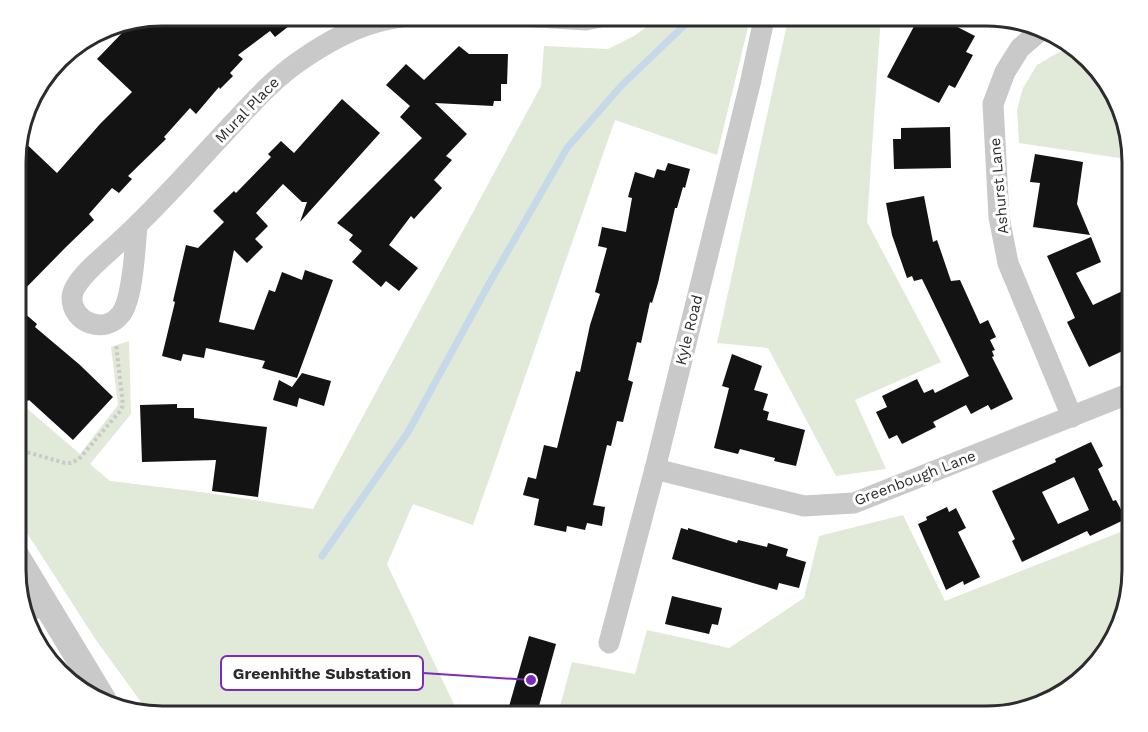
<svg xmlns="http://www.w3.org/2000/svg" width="1148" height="732" font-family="'Work Sans',sans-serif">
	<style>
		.green { fill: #e1e9d9 }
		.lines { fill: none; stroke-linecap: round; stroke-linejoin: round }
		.stream { stroke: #c5d9e9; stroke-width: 7 }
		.building { fill: #131313; fill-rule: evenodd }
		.path { stroke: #c9c9c9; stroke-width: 4; stroke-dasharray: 3 3; stroke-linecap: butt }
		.service { stroke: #c9c9c9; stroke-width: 10 }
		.minor { stroke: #c9c9c9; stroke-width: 21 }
		.tertiary { stroke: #c9c9c9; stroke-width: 26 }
		.labels { text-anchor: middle; stroke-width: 6; stroke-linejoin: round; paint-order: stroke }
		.street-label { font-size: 15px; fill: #2c2c2c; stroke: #fff }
		.rim { fill: none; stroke: #2c2c2c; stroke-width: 3 }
		.leader { fill: none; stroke: #7b2cbf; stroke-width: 2 }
		.callout-dot { fill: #7b2cbf; stroke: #fff; stroke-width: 2 }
		.callout { fill: #fff; stroke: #7b2cbf; stroke-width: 2 }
		.callout-label { font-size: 16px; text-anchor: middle; font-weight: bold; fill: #2c2c2c }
	</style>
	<rect width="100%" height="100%" fill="#fff"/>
	<g class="green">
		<path d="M661 15H751L717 155 615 120 473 525 413 504 387 564 460 717H161L149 713 96 640 16 516V399L80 454 118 405 111 347 129 341 131 414 90 464 110 481 201 492 313 509 541 86 544 46 608 49 634 36 659 18Z"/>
		<path d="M789 15H881L867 222 941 362 855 400 886 469 836 476 768 348 717 343Z"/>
		<path d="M1076 49 1114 89 1133 152V160L1019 143 1017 110 1023 88 1037 65 1061 51Z"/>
		<path d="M903 515 945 601 1133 527V580L1108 652 1059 698 996 717H557L572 662 635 674 647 630 729 648 804 598 819 536Z"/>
	</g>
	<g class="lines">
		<path class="stream" d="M322 556 408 432 490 282 567 148 621 86 695 15"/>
	</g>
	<g class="building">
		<path d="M162 15H290L284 20 289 26 275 37 270 31 238 55 243 59 230 73 233 76 220 89 219 87 196 114 190 108 164 137 166 139 128 176 132 179 119 193 112 188 89 214 94 220 66 247 16 298V143L18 136 57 173 100 124 132 92 97 59 123 32 122 30 130 21Z"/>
		<path d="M920 15H934L975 36 966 52 973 55 955 88 949 85 939 103 887 77Z"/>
		<path d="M459 46 469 54H508L507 84H501V101H494L493 106 435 103 467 134 446 156 452 160 434 180 442 188 414 219 411 216 389 245 418 268 399 291 386 281 381 287 352 262 362 251 349 240 353 235 337 223 422 138 400 117 410 106 386 85 406 64 424 80Z"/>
		<path d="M342 99 380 133 300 222 307 202H302L283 184 256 213 268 226 255 239 263 247 247 263 234 250 219 322 254 330 269 290 275 292 282 272 302 280 305 270 333 280 297 378 262 368 265 361 206 348 204 358 183 354 181 361 162 356 175 302 173 301 186 245 198 248 224 222 213 211 234 191 236 193 271 157 268 154 281 141 294 153Z"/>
		<path d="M950 127 951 168 894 169 893 139H901V128Z"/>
		<path d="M1035 154 1083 162 1077 204 1090 235 1033 227 1040 183 1030 182Z"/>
		<path d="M668 163 690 169 685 188 683 187 677 208H675L658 283 652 303 650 302 641 343 637 342 628 380 633 382 623 422 617 421 611 446 607 445 593 505 605 507 602 526 587 523 585 530 567 526 566 532 534 525 539 499 523 495 528 477 536 479 544 445 557 448 576 371 580 372 590 325 600 294 595 292 607 248 598 246 602 227 626 232 632 198 628 197 635 172 654 178 657 169 665 171Z"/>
		<path d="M924 196 933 242 937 240 951 281 960 280 980 324 988 320 996 337 990 340 995 350 992 351 994 356 992 357 1013 399 991 410 988 405 971 414 966 405 933 422 936 427 902 444 897 435 889 439 876 412 887 407 882 396 917 379 924 393 933 389 935 393 969 376 922 279 914 281 912 276 907 278 892 235 886 203Z"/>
		<path d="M1091 237 1101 262 1076 273 1093 305 1133 286V346L1089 367 1067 322 1075 318 1047 256Z"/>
		<path d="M16 306 37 324 35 327 80 365 113 397 73 440 29 400 28 401 16 391Z"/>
		<path d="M732 354 762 366 754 390 768 394 763 410 769 412 767 420 805 430 796 466 774 461 775 458 740 449 738 454 714 448 729 388 722 386Z"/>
		<path d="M302 373 331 381 324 406 299 398 297 407 273 400 279 380 292 387Z"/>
		<path d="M177 404V408H194V418L267 427 258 497 212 491 216 460 142 462 140 405Z"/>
		<path d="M1091 442 1103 466 1098 469 1113 501 1116 500 1126 519 1090 536 1087 531 1022 562 1012 541 1015 539 992 491 1056 462 1055 459ZM1074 477 1089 510 1058 524 1042 492Z"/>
		<path d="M947 507 949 512 956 508 966 528 958 532 980 577 964 585 963 581 946 590 918 524 927 520 926 517Z"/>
		<path d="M681 528 688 530V528L737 543 738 540 767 547 768 543 788 549 786 556 806 562 799 588 779 583 777 590 672 559Z"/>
		<path d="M672 596 722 608 718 625 712 624 709 634 665 624Z"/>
		<path d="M529 636 556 644 536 717H506Z"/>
	</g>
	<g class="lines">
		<path class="path" d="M16 449 65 463H71L79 459 121 410 123 405 116 344"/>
		<path class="service" d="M27 622 46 605"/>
		<g class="minor">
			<path d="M503 15 586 20 609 15"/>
			<path d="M1040 31 1020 48 1005 72 993 104 999 217 1008 263 1072 417"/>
			<path d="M137 226C135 247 133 299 121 314 105 335 72 323 72 298 72 280 106 255 118 243 157 208 192 167 228 129 252 103 275 77 304 58 326 43 351 29 377 22 389 19 401 17 413 15"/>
			<path d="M655 469 804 506 854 503 1133 392"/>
			<path d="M609 643 655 469 750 84 765 15"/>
		</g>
		<path class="tertiary" d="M16 555 103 699"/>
	</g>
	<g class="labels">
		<g class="street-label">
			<text transform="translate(247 110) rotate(-46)" y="5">Mural Place</text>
			<text transform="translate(999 186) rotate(-95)" y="5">Ashurst Lane</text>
			<text transform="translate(689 330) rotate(-76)" y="5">Kyle Road</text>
			<text transform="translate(915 478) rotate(-21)" y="5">Greenbough Lane</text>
		</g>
	</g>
	<path d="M0 0H1148V732H0ZM162 26H986A136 136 0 0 1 1122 162V570A136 136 0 0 1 986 706H162A136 136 0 0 1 26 570V162A136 136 0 0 1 162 26Z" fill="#fff" fill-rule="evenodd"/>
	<path class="rim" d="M162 26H986A136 136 0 0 1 1122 162V570A136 136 0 0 1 986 706H162A136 136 0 0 1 26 570V162A136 136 0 0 1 162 26Z"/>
	<path class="leader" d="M531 680L423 673"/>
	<circle class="callout-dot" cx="531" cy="680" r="6"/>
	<rect class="callout" x="221" y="656" width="202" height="34" rx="6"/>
	<g class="callout-label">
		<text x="322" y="679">Greenhithe Substation</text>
	</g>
</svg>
